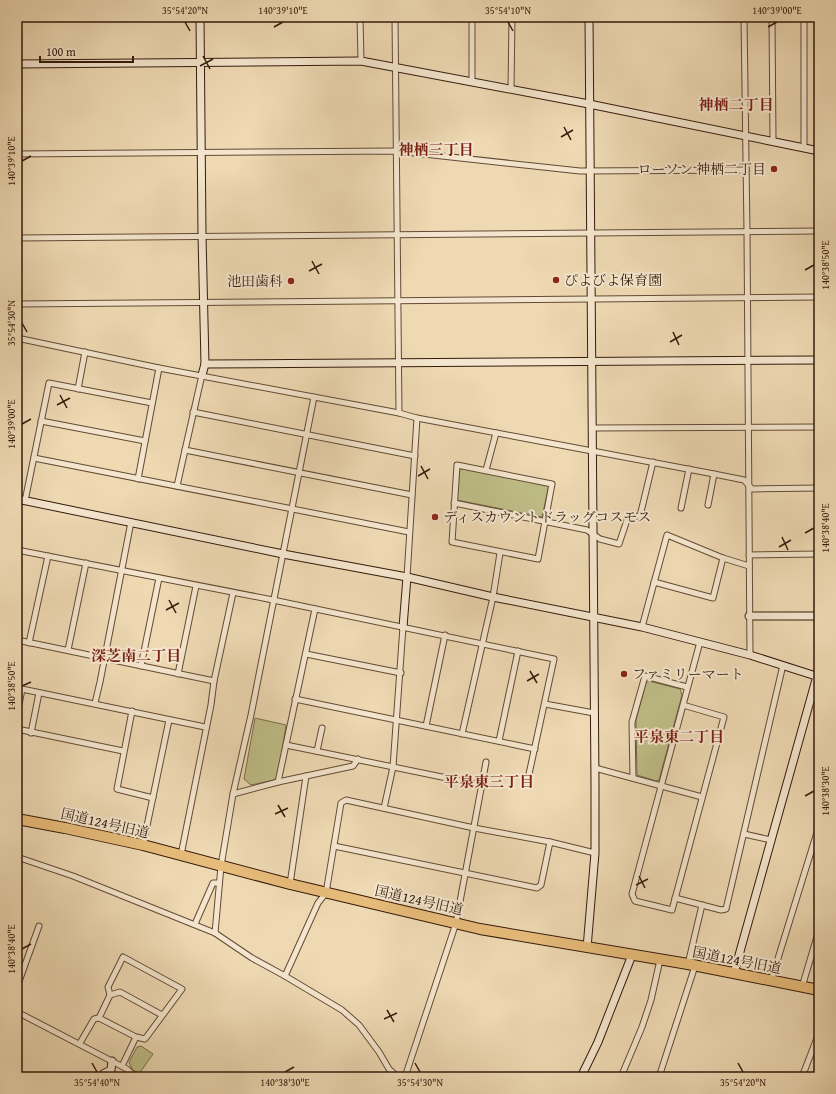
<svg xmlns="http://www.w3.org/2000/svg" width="836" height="1094" font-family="'Gentium Book Plus','Noto Serif JP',serif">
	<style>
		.green { fill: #bfbe88; stroke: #7a6c4a }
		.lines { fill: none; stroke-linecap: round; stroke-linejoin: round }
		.street-casing { stroke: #634a35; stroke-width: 7 }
		.secondary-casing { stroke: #351a0b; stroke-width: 9 }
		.highway-casing { stroke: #351a0b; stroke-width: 12 }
		.street { stroke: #f4e6ce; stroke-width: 5 }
		.secondary { stroke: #f4e6ce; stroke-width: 7 }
		.highway { stroke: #e7bc7a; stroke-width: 10 }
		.ticks { fill: none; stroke: #351a0b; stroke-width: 1.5 }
		.poi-dot { fill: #8f2418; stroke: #f4e6ce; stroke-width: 1.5 }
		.labels { text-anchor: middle; stroke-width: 4; stroke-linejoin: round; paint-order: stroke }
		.poi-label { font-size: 14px; fill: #351a0b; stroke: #f4e6ce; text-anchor: start }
		.street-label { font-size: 14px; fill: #351a0b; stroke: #f4e6ce }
		.neighbourhood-label { font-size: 15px; font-weight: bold; fill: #7a1f14; stroke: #f4e6ce }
		.neatline { fill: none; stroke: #351a0b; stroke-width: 1.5 }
		.ticks-label { font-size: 10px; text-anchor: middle; fill: #351a0b }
	</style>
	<rect width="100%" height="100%" fill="#eed9b3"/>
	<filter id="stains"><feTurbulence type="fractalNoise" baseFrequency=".005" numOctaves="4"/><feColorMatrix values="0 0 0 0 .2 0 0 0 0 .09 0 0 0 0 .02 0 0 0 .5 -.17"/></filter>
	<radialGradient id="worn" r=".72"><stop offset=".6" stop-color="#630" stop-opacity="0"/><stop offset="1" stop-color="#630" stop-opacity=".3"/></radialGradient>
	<g class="green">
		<path d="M460 468 549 485 542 517 457 500Z"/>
		<path d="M649 681 680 689 682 695 659 780 656 781 637 775 636 720 646 683Z"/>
		<path d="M255 718 286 725 278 777 274 780 251 785 244 779Z"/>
		<path d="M141 1046 153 1054 139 1074 132 1069 129 1062 137 1047Z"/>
	</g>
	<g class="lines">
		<g class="street-casing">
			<g id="street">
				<path d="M360 17 361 61"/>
				<path d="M395 17 399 413"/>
				<path d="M744 17 747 232 750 655"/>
				<path d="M772 17 773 141"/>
				<path d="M804 17V148"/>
				<path d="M472 82V17"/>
				<path d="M511 89 512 17"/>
				<path d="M17 154 396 151 580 171 746 170"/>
				<path d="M17 238 819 231"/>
				<path d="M17 304 819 297"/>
				<path d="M17 338 159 368 399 413 417 418 714 474 744 480 752 489 819 488"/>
				<path d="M202 375 185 450 412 495"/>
				<path d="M78 389 85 352"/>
				<path d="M193 412 415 456"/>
				<path d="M41 421 145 441"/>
				<path d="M593 428 819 427"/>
				<path d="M34 458 409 532"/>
				<path d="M457 465 552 484 538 559 452 542Z"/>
				<path d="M486 470 496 433"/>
				<path d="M138 479 159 368"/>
				<path d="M177 486 185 450"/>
				<path d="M25 501 49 383 152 403"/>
				<path d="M454 503 587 530 600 539 619 544 628 517 640 516 653 462"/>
				<path d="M708 505 714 474"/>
				<path d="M681 508 689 469"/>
				<path d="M17 550 273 600 554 659 529 774"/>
				<path d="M749 555 819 554"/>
				<path d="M407 577 417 418"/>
				<path d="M654 582 713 598 723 558"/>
				<path d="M642 627 667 535 723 558 749 566"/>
				<path d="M17 640 214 681"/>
				<path d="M29 643 48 556"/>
				<path d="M68 650 86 563"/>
				<path d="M306 654 401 673"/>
				<path d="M141 666 159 578"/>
				<path d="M178 674 196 586"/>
				<path d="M17 688 205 727"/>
				<path d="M295 699 535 749"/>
				<path d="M95 703 100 682 131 522"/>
				<path d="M545 704 594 713"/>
				<path d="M683 705 724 717 672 910 635 901 632 894 700 642"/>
				<path d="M132 711 117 789 153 798"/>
				<path d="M17 715 22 689"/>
				<path d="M426 726 445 635"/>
				<path d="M17 729 123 751"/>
				<path d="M31 733 39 693"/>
				<path d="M462 734 493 597 500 553"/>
				<path d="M499 741 518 651"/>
				<path d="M286 745 481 785"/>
				<path d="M317 751 322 728"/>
				<path d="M595 768 702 797"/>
				<path d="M633 778 632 722 645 676 687 687"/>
				<path d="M278 782 315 609"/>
				<path d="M233 794 278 782 353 766 358 759"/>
				<path d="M384 808 393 767 403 627"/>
				<path d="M744 834 771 840"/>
				<path d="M143 845 169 720"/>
				<path d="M334 846 537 888 541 885 550 842"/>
				<path d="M181 855 211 705 214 681 233 593"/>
				<path d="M17 857 73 876 215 933 252 958 285 976 342 1010 359 1025 379 1052 389 1069 398 1077"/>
				<path d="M290 884 306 776"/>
				<path d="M675 898 721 910 726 909 783 665"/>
				<path d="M195 924 213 883H219"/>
				<path d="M215 933 221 866 233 794 251 715 314 397"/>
				<path d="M688 964 702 905"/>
				<path d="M285 976 318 903 326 893 341 803 346 800 474 828 550 842 595 853"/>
				<path d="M771 981 819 826"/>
				<path d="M17 987 39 926"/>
				<path d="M802 987 819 930"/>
				<path d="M110 995 120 992 162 1015"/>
				<path d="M17 1012 127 1069 136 1077"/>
				<path d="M80 1043 94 1019 99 1018"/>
				<path d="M122 1066 136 1037 99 1018 110 995 108 987 123 957 182 989 145 1039 136 1037"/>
				<path d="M111 1070 113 1077"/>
				<path d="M95 1077 103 1074"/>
				<path d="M405 1077 456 923 486 762"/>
				<path d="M621 1077 642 1027 651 1000 660 960"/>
				<path d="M659 1077 695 966"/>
				<path d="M802 1077 819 1033"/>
			</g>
		</g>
		<g class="secondary-casing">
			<g id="secondary">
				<path d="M200 17 202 235 205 364 202 375"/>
				<path d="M17 64 361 61 589 104 819 151"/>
				<path d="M205 364 819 360"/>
				<path d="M17 499 283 554 407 577 493 597 642 627 750 655 819 677"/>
				<path d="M749 616H819"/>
				<path d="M403 627 407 577"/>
				<path d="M587 948 595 853V785L589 17"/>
				<path d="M734 973 817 676"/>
				<path d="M103 1074 111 1070 112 1061"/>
				<path d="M581 1077 598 1042 632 955"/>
			</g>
		</g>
		<g class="highway-casing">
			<path id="highway" d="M17 819 65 828 143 845 290 884 480 929 688 964 819 990"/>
		</g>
		<use href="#street" class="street"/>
		<use href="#secondary" class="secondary"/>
		<use href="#highway" class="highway"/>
	</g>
	<path class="ticks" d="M185 22 190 31M508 22 513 31M274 27 283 22M768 27 777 22M203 56 210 69M200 66 213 59M564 127 571 140M561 137 573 130M22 161 31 156M312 261 319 274M805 270 814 265M309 271 322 264M22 323 27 332M673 332 679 345M670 342 682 335M60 395 67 408M57 405 70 398M22 424 31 419M421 466 428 479M418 476 430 469M805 533 814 528M782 537 788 550M779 547 791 540M169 600 176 613M166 610 179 603M530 671 537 683M527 681 539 674M22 686 31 682M805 796 814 791M278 805 285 817M275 814 288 808M639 876 645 888M636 885 648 879M22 949 31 944M387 1010 394 1022M384 1019 397 1013M92 1063 97 1072M415 1063 420 1072M738 1063 743 1072M285 1072 294 1067"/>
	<g class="poi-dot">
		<circle cx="774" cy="169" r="4"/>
		<circle cx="556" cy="280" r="4"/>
		<circle cx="291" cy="281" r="4"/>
		<circle cx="435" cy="517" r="4"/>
		<circle cx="624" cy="674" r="4"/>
	</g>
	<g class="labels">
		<g class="poi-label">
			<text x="766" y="174" text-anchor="end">ローソン 神栖二丁目</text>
			<text x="564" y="285">ぴよびよ保育園</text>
			<text x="283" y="286" text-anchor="end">池田歯科</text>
			<text x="443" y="522">ディスカウントドラッグコスモス</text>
			<text x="632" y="679">ファミリーマート</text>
		</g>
		<g class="street-label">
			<text transform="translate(105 823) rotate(13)" y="5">国道124号旧道</text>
			<text transform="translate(419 900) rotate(13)" y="5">国道124号旧道</text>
			<text transform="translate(737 960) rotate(11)" y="5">国道124号旧道</text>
		</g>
		<g class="neighbourhood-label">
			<text x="736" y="110">神栖二丁目</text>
			<text x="436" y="155">神栖三丁目</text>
			<text x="136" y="661">深芝南二丁目</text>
			<text x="679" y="742">平泉東二丁目</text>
			<text x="489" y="787">平泉東三丁目</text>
		</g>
	</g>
	<rect width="836" height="1094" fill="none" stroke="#eed9b3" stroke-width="44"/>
	<path d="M40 56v6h93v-6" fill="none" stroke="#351a0b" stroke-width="2"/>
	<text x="46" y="56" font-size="12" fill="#351a0b" stroke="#f4e6ce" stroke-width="3" paint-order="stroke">100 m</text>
	<rect x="22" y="22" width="792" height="1050" class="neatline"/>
	<g class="ticks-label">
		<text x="185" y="14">35°54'20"N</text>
		<text x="283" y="14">140°39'10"E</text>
		<text x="508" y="14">35°54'10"N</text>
		<text x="777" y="14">140°39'00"E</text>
		<text transform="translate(11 161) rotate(-90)" y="4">140°39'10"E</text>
		<text transform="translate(825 265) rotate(-90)" y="4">140°38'50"E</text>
		<text transform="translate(11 323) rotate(-90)" y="4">35°54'30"N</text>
		<text transform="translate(11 424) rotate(-90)" y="4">140°39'00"E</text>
		<text transform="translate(825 528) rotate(-90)" y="4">140°38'40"E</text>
		<text transform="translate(11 686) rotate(-90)" y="4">140°38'50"E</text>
		<text transform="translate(825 791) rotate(-90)" y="4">140°38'30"E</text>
		<text transform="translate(11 949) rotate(-90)" y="4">140°38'40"E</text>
		<text x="97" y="1086">35°54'40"N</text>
		<text x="285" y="1086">140°38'30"E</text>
		<text x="420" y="1086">35°54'30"N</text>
		<text x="743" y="1086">35°54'20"N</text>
	</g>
	<rect width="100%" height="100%" filter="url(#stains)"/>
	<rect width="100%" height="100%" fill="url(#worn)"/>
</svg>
